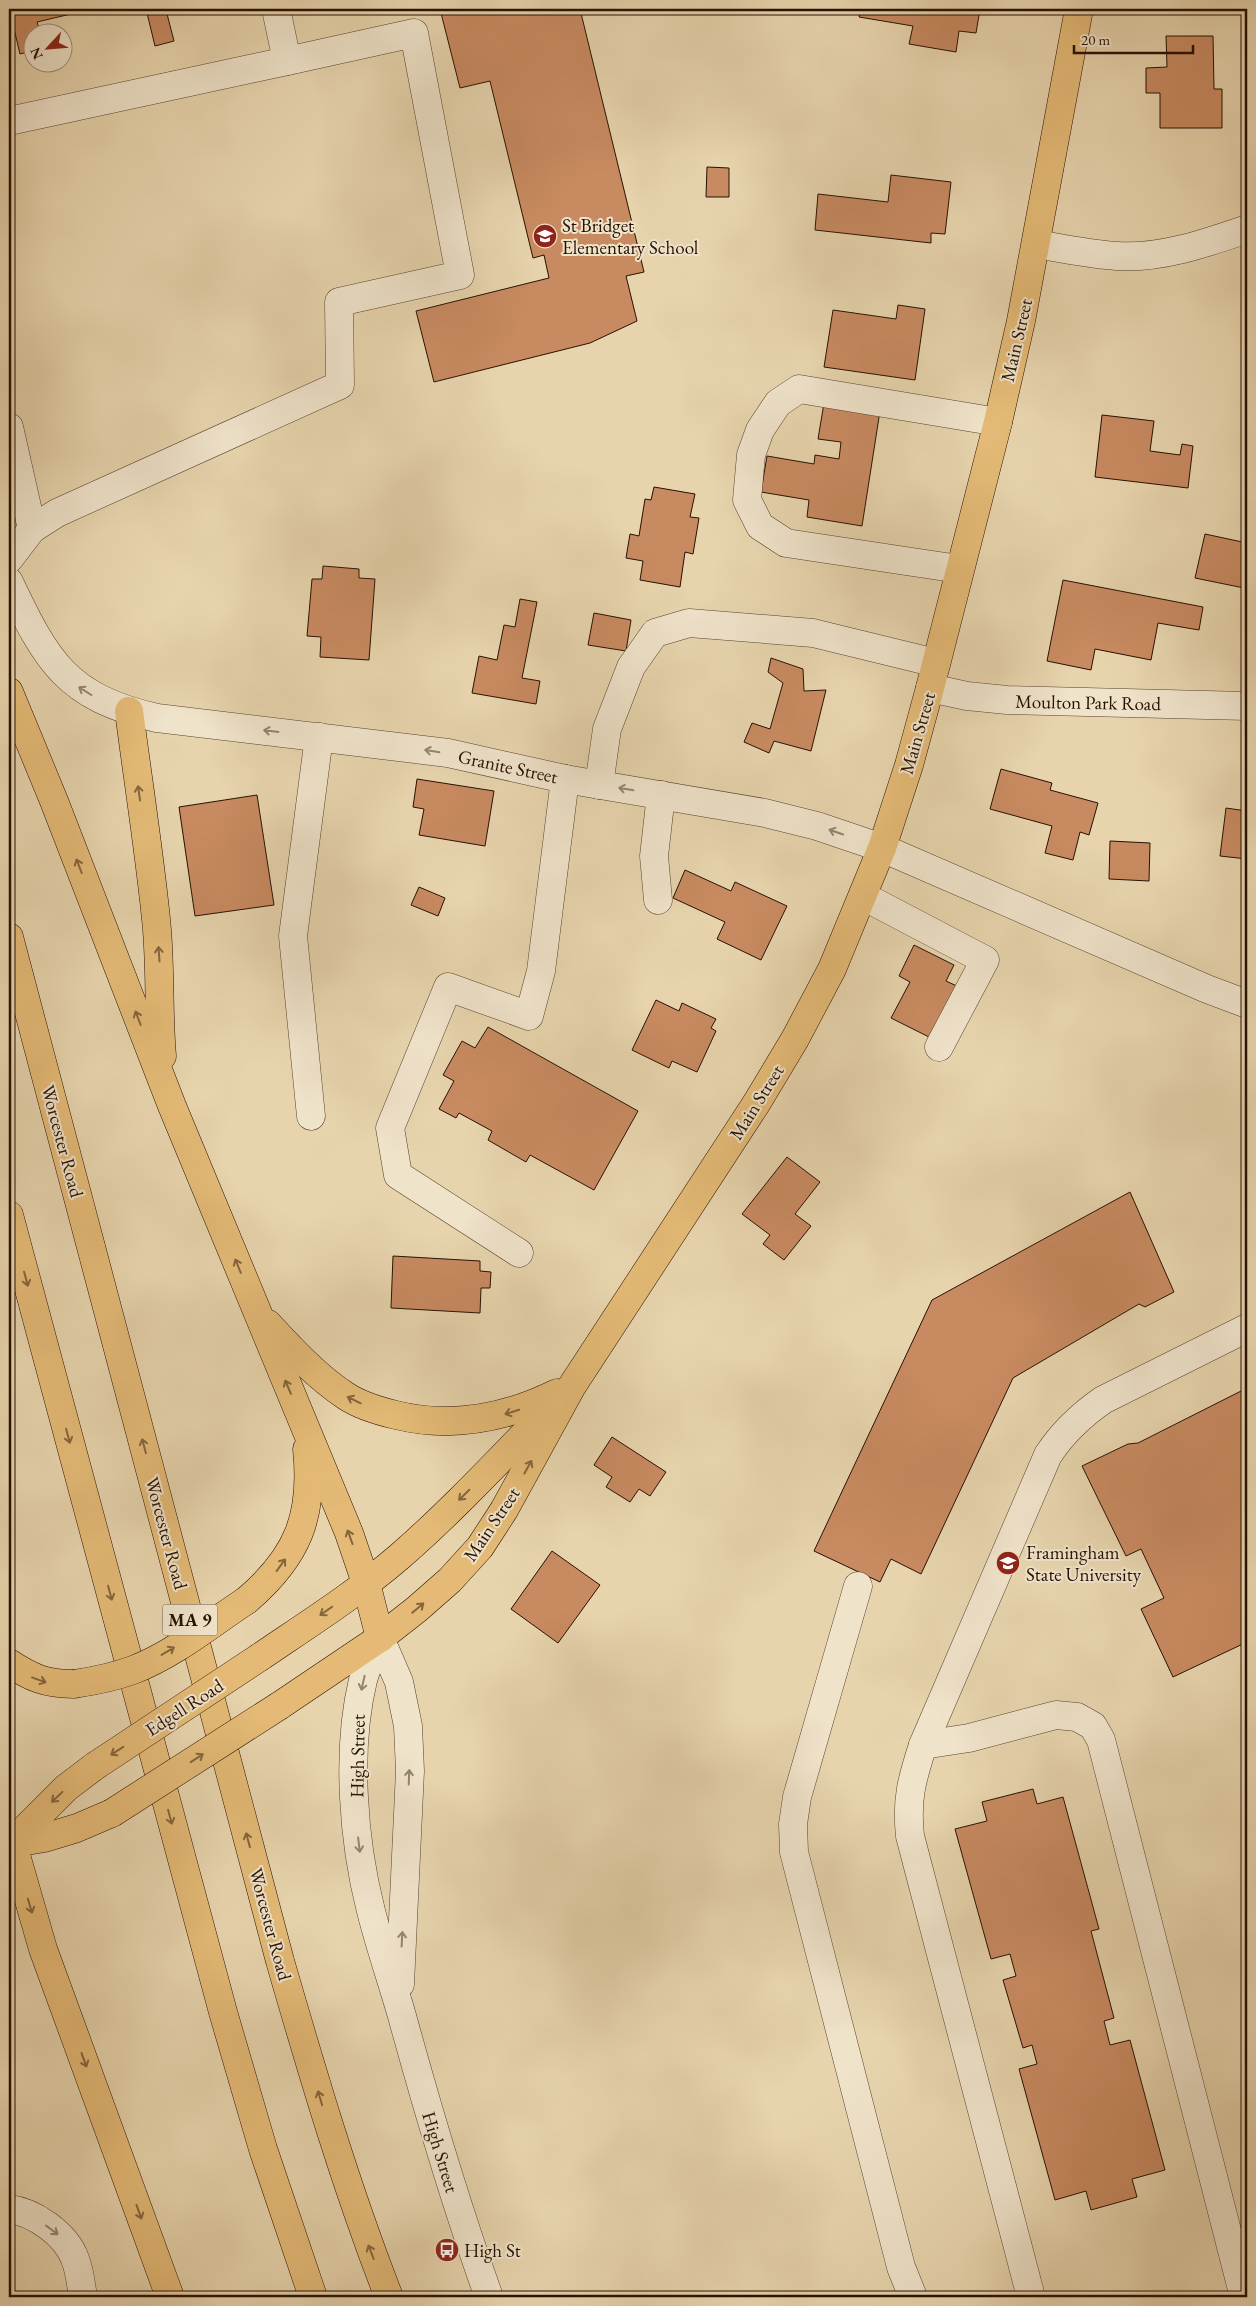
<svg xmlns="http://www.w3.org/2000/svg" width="1256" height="2306" font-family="'EB Garamond',serif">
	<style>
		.building { fill: #c88a61; stroke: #271002 }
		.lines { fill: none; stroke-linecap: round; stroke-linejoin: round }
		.minor-casing { stroke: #57412d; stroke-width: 29 }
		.major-casing { stroke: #271002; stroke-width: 29 }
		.highway-casing { stroke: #271002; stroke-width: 29 }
		.minor { stroke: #efe3ca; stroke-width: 28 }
		.major { stroke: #e4ba76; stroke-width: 28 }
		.highway { stroke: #e4ba76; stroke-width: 28 }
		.major-bridge-casing { stroke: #271002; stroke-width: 29; stroke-linecap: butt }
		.major-bridge { stroke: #e4ba76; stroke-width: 28 }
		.oneway { stroke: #958470 }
		.oneway2 { stroke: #86653c }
		.labels { text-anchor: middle; stroke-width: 4; stroke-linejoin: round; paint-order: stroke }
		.shield { fill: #efe3ca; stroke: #634f3e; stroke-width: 1 }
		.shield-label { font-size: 18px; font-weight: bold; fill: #271002 }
		.poi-label { font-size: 19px; fill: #271002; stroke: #efe3ca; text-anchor: start }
		.street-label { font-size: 19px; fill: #271002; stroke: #efe3ca }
	</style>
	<rect width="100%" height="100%" fill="#e7d4ad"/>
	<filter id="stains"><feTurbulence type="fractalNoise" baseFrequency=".004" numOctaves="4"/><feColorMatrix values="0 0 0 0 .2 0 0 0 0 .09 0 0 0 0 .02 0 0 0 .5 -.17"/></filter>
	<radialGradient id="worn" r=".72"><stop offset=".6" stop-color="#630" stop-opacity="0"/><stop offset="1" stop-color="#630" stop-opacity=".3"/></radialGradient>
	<g class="building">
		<path d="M9 9H92L37 22 40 32H32V51L20 54 11 16H9Z"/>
		<path d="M146 9H169L166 10 174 41 155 46Z"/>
		<path d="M440 9H580L644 272 626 276 637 321 590 343 434 382 416 311 549 278 544 255 533 258 490 81 460 88Z"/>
		<path d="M861 9H980L976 33 959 31 956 52 909 44 913 26 859 17Z"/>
		<path d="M1166 36H1213L1214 89H1222V128H1160V93H1146V68L1167 67Z"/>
		<path d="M707 167 729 168V197H706Z"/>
		<path d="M891 175 951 182 945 234 931 233V243L815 230 818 194 888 202Z"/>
		<path d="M898 305 925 309 915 380 824 367 833 310 896 319Z"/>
		<path d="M824 403 880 411 862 526 807 517 809 500 761 492 767 456 814 464 815 455 839 459 841 442 818 439Z"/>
		<path d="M1102 415 1154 421 1150 451 1180 455 1182 444 1193 446 1188 488 1095 477Z"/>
		<path d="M654 487 695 494 690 517 699 518 693 554 685 552 680 587 640 580 643 561 626 558 630 534 639 536 645 499 651 500Z"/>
		<path d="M1205 534 1247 543V572L1244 588 1195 578Z"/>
		<path d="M323 566 359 569V578L375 579 369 660 320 657 321 637 307 636 312 579H322Z"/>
		<path d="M1063 580 1203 607 1199 630 1158 623 1151 660 1095 649 1091 670 1047 661Z"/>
		<path d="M520 599 537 602 522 678 540 681 536 704 472 693 479 656 497 660 504 625 515 627Z"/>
		<path d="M594 613 631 620 626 651 588 645Z"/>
		<path d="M771 658 803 669 804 691 826 690 811 751 774 741 769 753 744 742 752 723 770 729 783 683 768 672Z"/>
		<path d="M1001 769 1052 783 1050 790 1098 803 1089 835 1080 832 1073 860 1045 853 1052 826 990 809Z"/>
		<path d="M417 779 494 791 485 846 419 835 424 809 413 807Z"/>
		<path d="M257 795 274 905 195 916 179 807Z"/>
		<path d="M1226 808 1247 811V859L1220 856Z"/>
		<path d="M1110 841 1150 843 1149 881 1109 879Z"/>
		<path d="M685 870 731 891 735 882 787 906 761 960 717 939 725 922 673 898Z"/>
		<path d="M419 887 445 898 438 916 411 905Z"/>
		<path d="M914 945 954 965 946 981 959 987 933 1039 891 1018 910 982 899 976Z"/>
		<path d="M656 1000 679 1011 682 1003 716 1019 711 1028 716 1031 697 1072 672 1061 669 1068 632 1050Z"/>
		<path d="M488 1027 638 1111 594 1190 530 1155 526 1162 488 1140 492 1131 459 1113 456 1118 439 1109 454 1081 443 1075 462 1041 475 1048Z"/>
		<path d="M787 1157 820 1182 795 1214 811 1226 784 1260 763 1244 770 1235 742 1214Z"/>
		<path d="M1130 1192 1174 1292 1145 1307 1139 1304 1013 1378 921 1574 891 1559 880 1582 814 1551 932 1300Z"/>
		<path d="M393 1256 480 1261V1271L491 1272 490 1288H481L480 1313 391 1308Z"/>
		<path d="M1247 1388V1642L1173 1677 1141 1609 1164 1598 1141 1549 1126 1556 1082 1466 1128 1444 1138 1443Z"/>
		<path d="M612 1437 666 1472 650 1496 639 1489 630 1502 606 1487 612 1477 594 1465Z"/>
		<path d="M552 1551 600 1585 558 1643 511 1609Z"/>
		<path d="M1033 1789 1037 1804 1063 1797 1099 1929 1091 1931 1114 2018 1104 2021 1110 2045 1130 2040 1165 2170 1132 2179 1137 2197 1091 2210 1086 2191 1055 2200 1019 2069 1037 2064 1032 2045 1023 2048 1003 1980 1016 1976 1010 1954 991 1959 955 1829 987 1821 982 1802Z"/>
	</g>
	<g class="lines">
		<g class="minor-casing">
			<g id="minor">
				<path d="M9 121 287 61 276 9"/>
				<path d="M1037 244C1063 249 1090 254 1117 256 1161 259 1206 243 1247 229"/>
				<path d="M9 427 32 529"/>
				<path d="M9 559 32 529 57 513 340 385 339 302 460 275 414 33 287 61"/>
				<path d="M959 569 786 543 760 526 747 500 751 455 760 430 778 403 799 389 998 422"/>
				<path d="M9 582C47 662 66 697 157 718L448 753 565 779 765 813 817 826 882 848 1207 989 1247 1004"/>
				<path d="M930 688 967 696 1007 700 1247 706"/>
				<path d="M599 785 607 729 631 667 655 633 689 623 813 633 936 663"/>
				<path d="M863 896 985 960 939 1047"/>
				<path d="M658 900 654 856 661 795"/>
				<path d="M311 1116 293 936 319 737"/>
				<path d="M519 1253 398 1175 390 1128 448 987 529 1016 541 971 565 779"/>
				<path d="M858 1586 797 1797 793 1824 794 1852 901 2267 913 2297"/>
				<path d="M380 1638C374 1651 367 1665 363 1680 346 1750 353 1841 371 1911 380 1947 392 1981 402 2016 428 2111 456 2205 489 2297"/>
				<path d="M380 1638 399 1682 408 1726 410 1771 400 1984"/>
				<path d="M923 1745 969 1738 1056 1715 1077 1717 1093 1726 1101 1740 1244 2297"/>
				<path d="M9 2209C34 2212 66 2234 75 2259 80 2271 81 2285 83 2297"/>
				<path d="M1031 2297 910 1836C906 1799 912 1779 923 1745L1048 1455C1063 1432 1080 1416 1103 1400L1247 1328"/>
			</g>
		</g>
		<g class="major-casing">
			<g id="major">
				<path d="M9 692 54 801 172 1106 349 1533 366 1583 380 1638"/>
				<path d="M129 711C138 781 149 850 156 919 161 965 158 1010 162 1056"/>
				<path d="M268 1324C292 1350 317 1377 346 1396 361 1406 379 1411 396 1415 452 1429 506 1418 557 1393"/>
				<path d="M247 1600C298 1556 314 1516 307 1449"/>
				<path d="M260 1657C307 1625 356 1594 399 1557 452 1511 499 1460 548 1410"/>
				<path d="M9 1663C32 1678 46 1684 74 1684"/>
				<path d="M279 1706 380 1638 417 1609 450 1580 480 1547 504 1510 572 1386 756 1104 795 1039 832 969 882 848 909 765 930 688 998 422 1021 321 1079 9"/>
				<path d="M9 1831 43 1949 170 2297"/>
				<path d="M11 1843 66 1788 95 1766"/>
				<path d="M9 1844 44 1838 77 1828 112 1813"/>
			</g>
		</g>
		<g class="highway-casing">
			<g id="highway">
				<path d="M9 937 280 1961C313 2075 346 2187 389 2297"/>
				<path d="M9 1215 223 2012 263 2149 313 2297"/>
			</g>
		</g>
		<use href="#minor" class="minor"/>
		<use href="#major" class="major"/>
		<use href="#highway" class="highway"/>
		<g class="major-bridge-casing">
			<g id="major-bridge">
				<path d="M74 1684C94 1681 114 1677 133 1670 173 1655 212 1623 247 1600"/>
				<path d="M95 1766 260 1657"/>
				<path d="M112 1813 279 1706"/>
			</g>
		</g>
		<use href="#major-bridge" class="major-bridge"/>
	</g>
	<defs><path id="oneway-shaft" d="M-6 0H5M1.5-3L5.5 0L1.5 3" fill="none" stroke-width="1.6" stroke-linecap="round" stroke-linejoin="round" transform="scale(1.25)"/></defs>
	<g class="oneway">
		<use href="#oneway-shaft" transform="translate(85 691) rotate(-148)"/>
		<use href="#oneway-shaft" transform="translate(271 731) rotate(-173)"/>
		<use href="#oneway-shaft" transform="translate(432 751) rotate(-171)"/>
		<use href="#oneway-shaft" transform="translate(626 789) rotate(-170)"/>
		<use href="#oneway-shaft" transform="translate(836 832) rotate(-161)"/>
		<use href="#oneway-shaft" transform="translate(363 1683) rotate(103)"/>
		<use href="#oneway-shaft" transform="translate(409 1777) rotate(-88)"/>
		<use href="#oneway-shaft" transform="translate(359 1845) rotate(83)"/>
		<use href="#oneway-shaft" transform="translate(402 1939) rotate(-87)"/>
		<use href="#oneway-shaft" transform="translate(52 2230) rotate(37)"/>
	</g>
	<g class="oneway2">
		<use href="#oneway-shaft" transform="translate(139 793) rotate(-98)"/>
		<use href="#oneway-shaft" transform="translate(79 866) rotate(-111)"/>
		<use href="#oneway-shaft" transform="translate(159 954) rotate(-94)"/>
		<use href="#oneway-shaft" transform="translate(138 1018) rotate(-111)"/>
		<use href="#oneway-shaft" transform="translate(238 1266) rotate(-112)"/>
		<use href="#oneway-shaft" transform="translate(26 1279) rotate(75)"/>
		<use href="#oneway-shaft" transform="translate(288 1387) rotate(-113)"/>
		<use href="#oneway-shaft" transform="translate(354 1400) rotate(-154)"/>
		<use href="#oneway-shaft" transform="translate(512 1412) rotate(162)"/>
		<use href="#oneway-shaft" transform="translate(68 1436) rotate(75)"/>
		<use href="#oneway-shaft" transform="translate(144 1446) rotate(-105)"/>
		<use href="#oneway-shaft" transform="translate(528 1467) rotate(-61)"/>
		<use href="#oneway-shaft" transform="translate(464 1495) rotate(135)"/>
		<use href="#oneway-shaft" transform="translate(350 1537) rotate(-110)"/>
		<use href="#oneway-shaft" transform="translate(281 1565) rotate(-54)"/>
		<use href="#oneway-shaft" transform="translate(110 1593) rotate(75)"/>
		<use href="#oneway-shaft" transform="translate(418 1608) rotate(-40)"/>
		<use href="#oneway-shaft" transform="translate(326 1611) rotate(145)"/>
		<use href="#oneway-shaft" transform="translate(168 1651) rotate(-31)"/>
		<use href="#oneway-shaft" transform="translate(39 1680) rotate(20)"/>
		<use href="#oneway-shaft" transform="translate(117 1751) rotate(147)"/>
		<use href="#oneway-shaft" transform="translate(197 1758) rotate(-33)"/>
		<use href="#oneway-shaft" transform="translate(57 1797) rotate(137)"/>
		<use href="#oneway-shaft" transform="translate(170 1817) rotate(75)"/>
		<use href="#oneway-shaft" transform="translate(248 1840) rotate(-105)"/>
		<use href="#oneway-shaft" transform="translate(30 1906) rotate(73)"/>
		<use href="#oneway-shaft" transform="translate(84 2060) rotate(70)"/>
		<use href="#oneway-shaft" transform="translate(320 2098) rotate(-107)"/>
		<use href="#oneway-shaft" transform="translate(139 2212) rotate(70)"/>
		<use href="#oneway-shaft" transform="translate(371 2252) rotate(-111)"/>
	</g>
	<defs>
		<g id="school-disc" transform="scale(1.25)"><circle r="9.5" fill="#8f2418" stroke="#efe3ca"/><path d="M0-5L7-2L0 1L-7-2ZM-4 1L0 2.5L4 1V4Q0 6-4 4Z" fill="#fff"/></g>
		<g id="university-disc" transform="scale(1.25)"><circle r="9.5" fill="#8f2418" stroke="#efe3ca"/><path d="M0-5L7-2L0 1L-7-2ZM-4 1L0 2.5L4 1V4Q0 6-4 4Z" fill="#fff"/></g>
		<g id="bus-disc" transform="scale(1.25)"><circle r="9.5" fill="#8f2418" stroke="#efe3ca"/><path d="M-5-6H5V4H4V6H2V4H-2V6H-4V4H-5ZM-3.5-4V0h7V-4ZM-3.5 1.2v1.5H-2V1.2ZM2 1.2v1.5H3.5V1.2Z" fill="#fff"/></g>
	</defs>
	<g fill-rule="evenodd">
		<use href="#school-disc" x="545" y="236"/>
		<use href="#university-disc" x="1008" y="1563"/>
		<use href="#bus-disc" x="447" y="2250"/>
	</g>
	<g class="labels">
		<rect class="shield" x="162.5" y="1604.5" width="55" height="31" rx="4"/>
		<g class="shield-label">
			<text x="190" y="1626">MA 9</text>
		</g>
		<g class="poi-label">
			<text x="562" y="232">St Bridget<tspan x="562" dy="22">Elementary School</tspan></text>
			<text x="1026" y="1559">Framingham<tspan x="1026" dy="22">State University</tspan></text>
			<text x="464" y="2257">High St</text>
		</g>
		<g class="street-label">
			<text transform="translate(1016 340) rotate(-77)" y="7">Main Street</text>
			<text transform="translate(1088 702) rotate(1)" y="7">Moulton Park Road</text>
			<text transform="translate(917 733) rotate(-74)" y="7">Main Street</text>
			<text transform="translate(508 766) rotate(12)" y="7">Granite Street</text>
			<text transform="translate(756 1102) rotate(-58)" y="7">Main Street</text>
			<text transform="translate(63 1141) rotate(75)" y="7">Worcester Road</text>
			<text transform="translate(491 1524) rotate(-56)" y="7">Main Street</text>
			<text transform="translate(167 1533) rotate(75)" y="7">Worcester Road</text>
			<text transform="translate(184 1707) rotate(-33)" y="7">Edgell Road</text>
			<text transform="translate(357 1756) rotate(-89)" y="7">High Street</text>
			<text transform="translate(271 1924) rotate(75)" y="7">Worcester Road</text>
			<text transform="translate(441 2152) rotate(73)" y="7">High Street</text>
		</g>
	</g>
	<rect width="1256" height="2306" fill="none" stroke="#e7d4ad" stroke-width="30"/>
	<rect x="10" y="10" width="1236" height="2286" fill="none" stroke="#271002" stroke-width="2.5"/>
	<rect x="15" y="15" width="1226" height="2276" fill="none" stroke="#271002"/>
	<g transform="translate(48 48) rotate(244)"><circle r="24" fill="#efe3ca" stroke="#9f8f7a"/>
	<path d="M0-4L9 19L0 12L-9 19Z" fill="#8f2418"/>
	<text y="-8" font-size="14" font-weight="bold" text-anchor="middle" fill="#271002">N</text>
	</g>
	<path d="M1074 45v8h119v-8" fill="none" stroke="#271002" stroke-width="2.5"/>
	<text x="1081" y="45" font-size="15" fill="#271002" stroke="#efe3ca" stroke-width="4" paint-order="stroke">20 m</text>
	<rect width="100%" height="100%" filter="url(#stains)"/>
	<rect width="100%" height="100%" fill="url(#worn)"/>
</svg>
